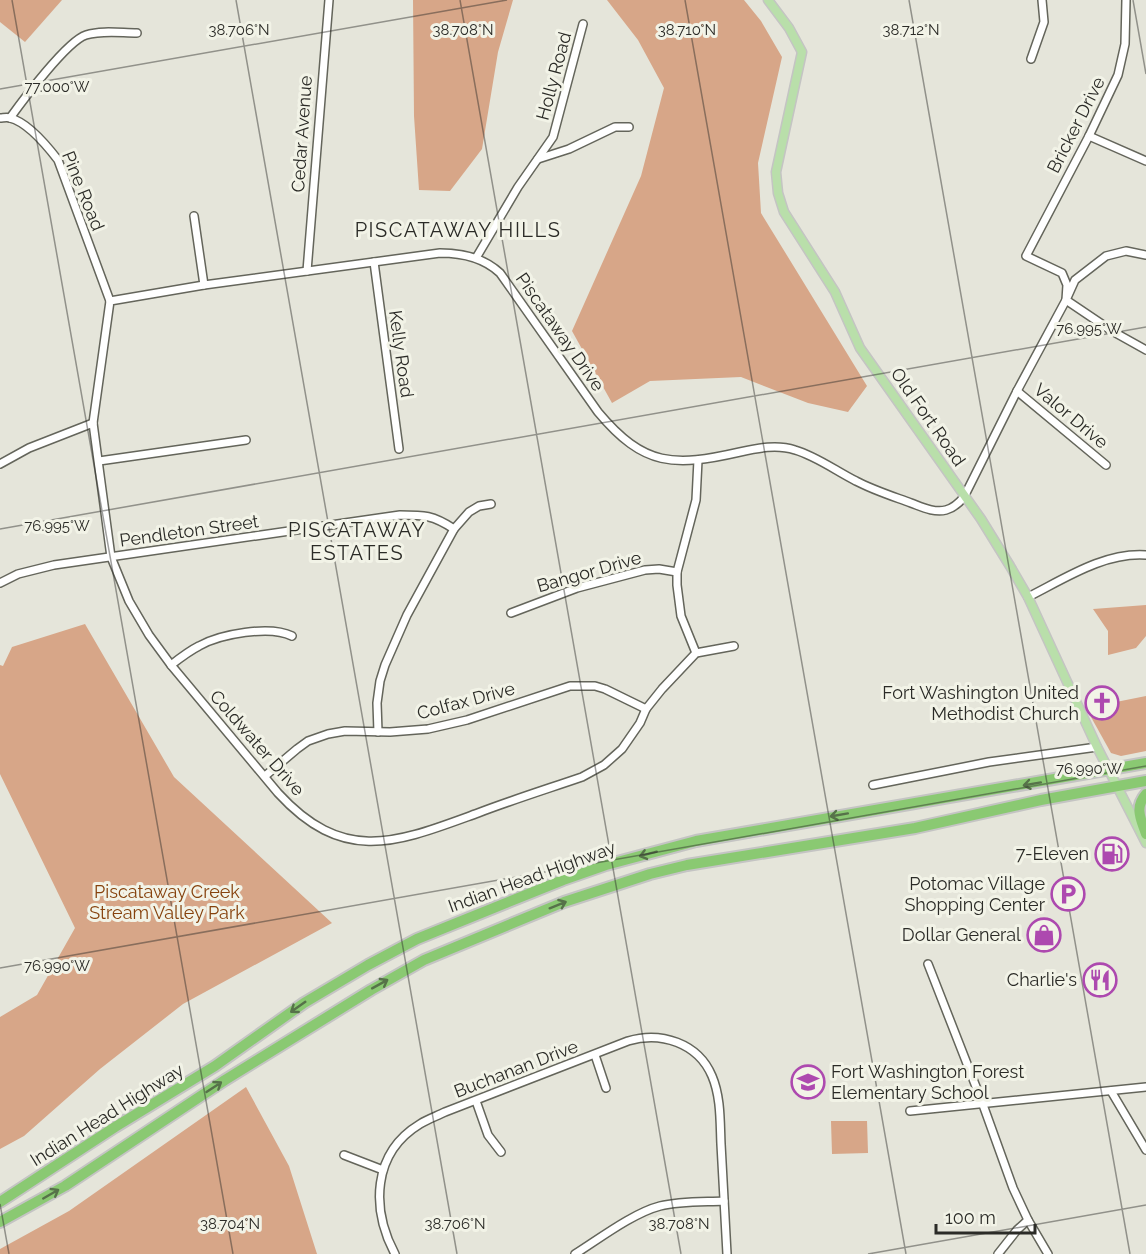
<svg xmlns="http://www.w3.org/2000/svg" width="1146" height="1254" font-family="Raleway,sans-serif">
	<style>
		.green { fill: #d7a688 }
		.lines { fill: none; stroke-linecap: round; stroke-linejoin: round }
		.minor-casing { stroke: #64655b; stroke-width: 10 }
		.major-casing { stroke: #c4c4c3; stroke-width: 11 }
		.highway-casing { stroke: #c4c4c3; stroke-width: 14 }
		.minor { stroke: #fff; stroke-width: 7 }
		.major { stroke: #b9dfaa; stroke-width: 8 }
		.highway { stroke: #8ac972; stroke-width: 10 }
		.oneway { stroke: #567249 }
		.ticks { fill: none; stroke: #2b2b27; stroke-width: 1.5; stroke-opacity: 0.45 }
		.labels { text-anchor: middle; stroke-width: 6; stroke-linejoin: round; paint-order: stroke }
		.street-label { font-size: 18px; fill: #2b2b27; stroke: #f2f3e7 }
		.poi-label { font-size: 18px; fill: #2b2b27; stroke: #f2f3e7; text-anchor: end }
		.park-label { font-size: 18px; fill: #86420d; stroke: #f2f3e7 }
		.neighbourhood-label { font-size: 20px; letter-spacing: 1.5px; fill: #2b2b27; stroke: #f2f3e7 }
		.ticks-label { font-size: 15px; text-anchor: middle; fill: #2b2b27; stroke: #f2f3e7; stroke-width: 6; stroke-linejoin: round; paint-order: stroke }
	</style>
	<rect width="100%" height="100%" fill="#e5e5da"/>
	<g class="green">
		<path d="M0 0H62L25 42 0 22Z"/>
		<path d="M413 0H513L498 52 482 149 450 191 419 190 414 116Z"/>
		<path d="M607 0H744L761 21 782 57 758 163 761 213 867 386 848 412 808 403 741 377 650 381 612 403 572 331 641 176 664 88 638 40Z"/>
		<path d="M1146 605V636L1136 648 1108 655V631L1093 609Z"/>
		<path d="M85 624 174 777 332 923 183 1004 100 1069 24 1136 0 1149V1017L37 995 75 928 0 774V665L3 666 12 647Z"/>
		<path d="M1146 696V751L1121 756 1111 753 1086 708Z"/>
		<path d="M246 1087 289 1166 317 1254H0V1249L69 1211Z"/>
		<path d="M831 1121H867L868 1153 832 1154Z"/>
	</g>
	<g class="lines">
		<g class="minor-casing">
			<g id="minor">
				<path d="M1031 59 1044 22 1042 0"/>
				<path d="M0 118C3 118 7 117 10 118 27 122 48 147 58 160L110 301"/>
				<path d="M10 118C23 100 67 41 86 35 102 30 121 33 137 33"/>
				<path d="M1089 136 1146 161"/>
				<path d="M538 159 569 149 615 127H629"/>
				<path d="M194 216 204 285"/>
				<path d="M1146 255 1126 251 1106 256 1075 280 1066 300 1112 331 1146 350"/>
				<path d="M476 258 518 187 553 137 583 24"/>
				<path d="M374 262 399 449"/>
				<path d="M307 271 329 0"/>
				<path d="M1017 391 1106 465"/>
				<path d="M99 461 246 440"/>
				<path d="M0 464 29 448 93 423"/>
				<path d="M0 583 18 574 54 565 400 515C424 515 433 515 454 529"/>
				<path d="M1028 597C1064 579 1104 552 1146 555"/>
				<path d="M511 613 577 588 645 570 659 569 677 572"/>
				<path d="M734 646 696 653 662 689 646 709 640 723 622 749 604 765 582 777C547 789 512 800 478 813 398 842 345 866 278 793L171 665 149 635 129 601 111 557 93 423 110 301 204 285 440 253C462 253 483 257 500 273L598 412C644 467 674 467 740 452 758 448 777 444 795 450 816 456 836 471 856 481 873 490 892 496 911 503 922 507 934 513 946 510 954 508 959 503 964 497L1017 391 1066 300 1067 285 1062 273 1026 256 1089 136 1118 75 1125 44 1126 0"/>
				<path d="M696 653 681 616 677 585V572L696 500 698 460"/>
				<path d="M171 665C180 658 189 651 199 646 220 634 270 625 292 636"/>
				<path d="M378 732 377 703 380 681 385 665 407 615 454 529 469 512 479 506 491 504"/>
				<path d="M265 776 297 749 308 741 328 734 345 731 390 732 428 729 467 720 570 686H595L605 689 646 709"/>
				<path d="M873 785 989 762 1097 747"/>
				<path d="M928 964 982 1102 1013 1188 1028 1220 1048 1254"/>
				<path d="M595 1055 606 1088"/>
				<path d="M1111 1091 1146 1150"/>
				<path d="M476 1101 488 1135 501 1152"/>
				<path d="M910 1111 1146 1087"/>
				<path d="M344 1155 383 1170"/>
				<path d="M395 1254C371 1209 372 1153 420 1124 428 1119 437 1116 445 1112L628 1041C661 1031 698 1043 712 1076 721 1097 720 1122 721 1144 723 1181 725 1217 727 1254"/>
				<path d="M575 1254C599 1239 633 1213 660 1206 680 1201 703 1202 724 1201"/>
				<path d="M998 1254 1017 1230 1028 1220"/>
			</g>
		</g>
		<g class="major-casing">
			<path id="major" d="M768 0 789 28 802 52 776 172 778 193 784 212 835 292 860 348 981 519 1010 566 1028 597 1097 747 1146 843"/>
		</g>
		<g class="highway-casing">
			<g id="highway">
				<path d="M1146 794C1134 808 1141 819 1146 834"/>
				<path d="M0 1202 115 1127 215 1066 304 1003 368 965 417 939 563 880 606 865 696 841 1146 763"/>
				<path d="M0 1222 65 1186 225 1080 371 990 424 960 564 902 650 874 687 865 915 828 1041 800 1146 781"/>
			</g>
		</g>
		<use href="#minor" class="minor"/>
		<use href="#major" class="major"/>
		<use href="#highway" class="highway"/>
	</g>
	<defs><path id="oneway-shaft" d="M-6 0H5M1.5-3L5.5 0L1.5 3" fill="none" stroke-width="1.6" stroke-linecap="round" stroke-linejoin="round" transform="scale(1.5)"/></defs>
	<g class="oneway">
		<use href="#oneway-shaft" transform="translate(1032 784) rotate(170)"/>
		<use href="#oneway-shaft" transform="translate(839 815) rotate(170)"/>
		<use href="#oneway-shaft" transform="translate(648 854) rotate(165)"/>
		<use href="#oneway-shaft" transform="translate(558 905) rotate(-22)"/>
		<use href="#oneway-shaft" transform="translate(380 984) rotate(-29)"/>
		<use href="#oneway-shaft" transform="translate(298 1007) rotate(145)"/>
		<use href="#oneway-shaft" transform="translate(214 1087) rotate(-33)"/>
		<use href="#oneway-shaft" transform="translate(51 1194) rotate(-30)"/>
	</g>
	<path class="ticks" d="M12 0 233 1254M236 0 457 1254M460 0 681 1254M685 0 906 1254M909 0 1130 1254M1133 0 1146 74M0 89 507 0M0 529 1146 327M0 968 1146 766M0 1204 9 1254M868 1254 1146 1205"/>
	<defs>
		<g id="church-ring" transform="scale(1.725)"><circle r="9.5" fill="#f2f3e7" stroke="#ad49af" stroke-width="1.5"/><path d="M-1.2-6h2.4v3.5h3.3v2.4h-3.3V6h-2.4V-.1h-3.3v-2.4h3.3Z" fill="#ad49af"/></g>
		<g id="fuel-ring" transform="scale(1.725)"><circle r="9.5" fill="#f2f3e7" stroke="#ad49af" stroke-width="1.5"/><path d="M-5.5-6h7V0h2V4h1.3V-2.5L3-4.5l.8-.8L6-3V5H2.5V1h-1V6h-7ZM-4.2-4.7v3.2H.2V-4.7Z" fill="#ad49af"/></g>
		<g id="parking-ring" transform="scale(1.725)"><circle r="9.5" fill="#f2f3e7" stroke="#ad49af" stroke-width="1.5"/><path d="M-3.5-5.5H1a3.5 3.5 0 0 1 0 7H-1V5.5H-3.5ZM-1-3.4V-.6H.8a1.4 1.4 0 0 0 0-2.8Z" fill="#ad49af"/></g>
		<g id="shop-ring" transform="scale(1.725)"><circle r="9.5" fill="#f2f3e7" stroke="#ad49af" stroke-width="1.5"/><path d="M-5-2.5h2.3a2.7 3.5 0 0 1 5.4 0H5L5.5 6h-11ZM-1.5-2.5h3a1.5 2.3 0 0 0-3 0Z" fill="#ad49af"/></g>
		<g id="restaurant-ring" transform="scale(1.725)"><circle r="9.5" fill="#f2f3e7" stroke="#ad49af" stroke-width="1.5"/><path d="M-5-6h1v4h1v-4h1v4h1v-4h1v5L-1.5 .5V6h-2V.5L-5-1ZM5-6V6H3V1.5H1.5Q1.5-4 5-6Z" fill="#ad49af"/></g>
		<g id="school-ring" transform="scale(1.725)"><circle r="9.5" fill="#f2f3e7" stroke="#ad49af" stroke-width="1.5"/><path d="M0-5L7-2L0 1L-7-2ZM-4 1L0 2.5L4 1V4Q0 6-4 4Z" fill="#ad49af"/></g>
	</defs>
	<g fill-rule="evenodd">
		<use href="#church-ring" x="1102" y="703"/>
		<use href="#fuel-ring" x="1112" y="854"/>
		<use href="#parking-ring" x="1068" y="894"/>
		<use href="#shop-ring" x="1044" y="935"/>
		<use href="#restaurant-ring" x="1100" y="980"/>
		<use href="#school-ring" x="808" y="1082"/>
	</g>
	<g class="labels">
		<g class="street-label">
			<text transform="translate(554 76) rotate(-75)" y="6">Holly Road</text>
			<text transform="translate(1076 125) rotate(-63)" y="6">Bricker Drive</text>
			<text transform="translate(302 134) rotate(-86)" y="6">Cedar Avenue</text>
			<text transform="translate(83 191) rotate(68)" y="6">Pine Road</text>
			<text transform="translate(560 332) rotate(55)" y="6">Piscataway Drive</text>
			<text transform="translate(401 354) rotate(82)" y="6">Kelly Road</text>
			<text transform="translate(1071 416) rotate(40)" y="6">Valor Drive</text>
			<text transform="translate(928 417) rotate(55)" y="6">Old Fort Road</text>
			<text transform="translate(189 531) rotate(-8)" y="6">Pendleton Street</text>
			<text transform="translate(589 572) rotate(-16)" y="6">Bangor Drive</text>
			<text transform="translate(466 701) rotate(-15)" y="6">Colfax Drive</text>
			<text transform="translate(257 743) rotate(49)" y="6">Coldwater Drive</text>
			<text transform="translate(532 877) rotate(-20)" y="6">Indian Head Highway</text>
			<text transform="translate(516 1069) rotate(-21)" y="6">Buchanan Drive</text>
			<text transform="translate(107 1115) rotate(-32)" y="6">Indian Head Highway</text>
		</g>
		<g class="poi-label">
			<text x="1079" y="699">Fort Washington United<tspan x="1079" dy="21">Methodist Church</tspan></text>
			<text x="1089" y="860">7-Eleven</text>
			<text x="1045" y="890">Potomac Village<tspan x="1045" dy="21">Shopping Center</tspan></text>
			<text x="1021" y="941">Dollar General</text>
			<text x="1077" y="986">Charlie's</text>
			<text x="831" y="1078" text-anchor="start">Fort Washington Forest<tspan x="831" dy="21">Elementary School</tspan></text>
		</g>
		<g class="park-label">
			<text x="167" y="898">Piscataway Creek<tspan x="167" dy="21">Stream Valley Park</tspan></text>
		</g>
		<g class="neighbourhood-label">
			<text x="458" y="237">PISCATAWAY HILLS</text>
			<text x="357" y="537">PISCATAWAY<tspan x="357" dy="23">ESTATES</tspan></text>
		</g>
	</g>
	<g class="ticks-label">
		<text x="239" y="35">38.706°N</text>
		<text x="463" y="35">38.708°N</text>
		<text x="687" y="35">38.710°N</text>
		<text x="911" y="35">38.712°N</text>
		<text x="57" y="92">77.000°W</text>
		<text x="1089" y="334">76.995°W</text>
		<text x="57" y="531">76.995°W</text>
		<text x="1089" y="774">76.990°W</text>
		<text x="57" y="971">76.990°W</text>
		<text x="230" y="1229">38.704°N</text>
		<text x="455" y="1229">38.706°N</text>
		<text x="679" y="1229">38.708°N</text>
	</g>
	<path d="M936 1224v9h99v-9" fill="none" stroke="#2b2b27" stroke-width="3"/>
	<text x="945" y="1224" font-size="18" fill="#2b2b27" stroke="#f2f3e7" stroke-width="4.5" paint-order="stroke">100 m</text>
</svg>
